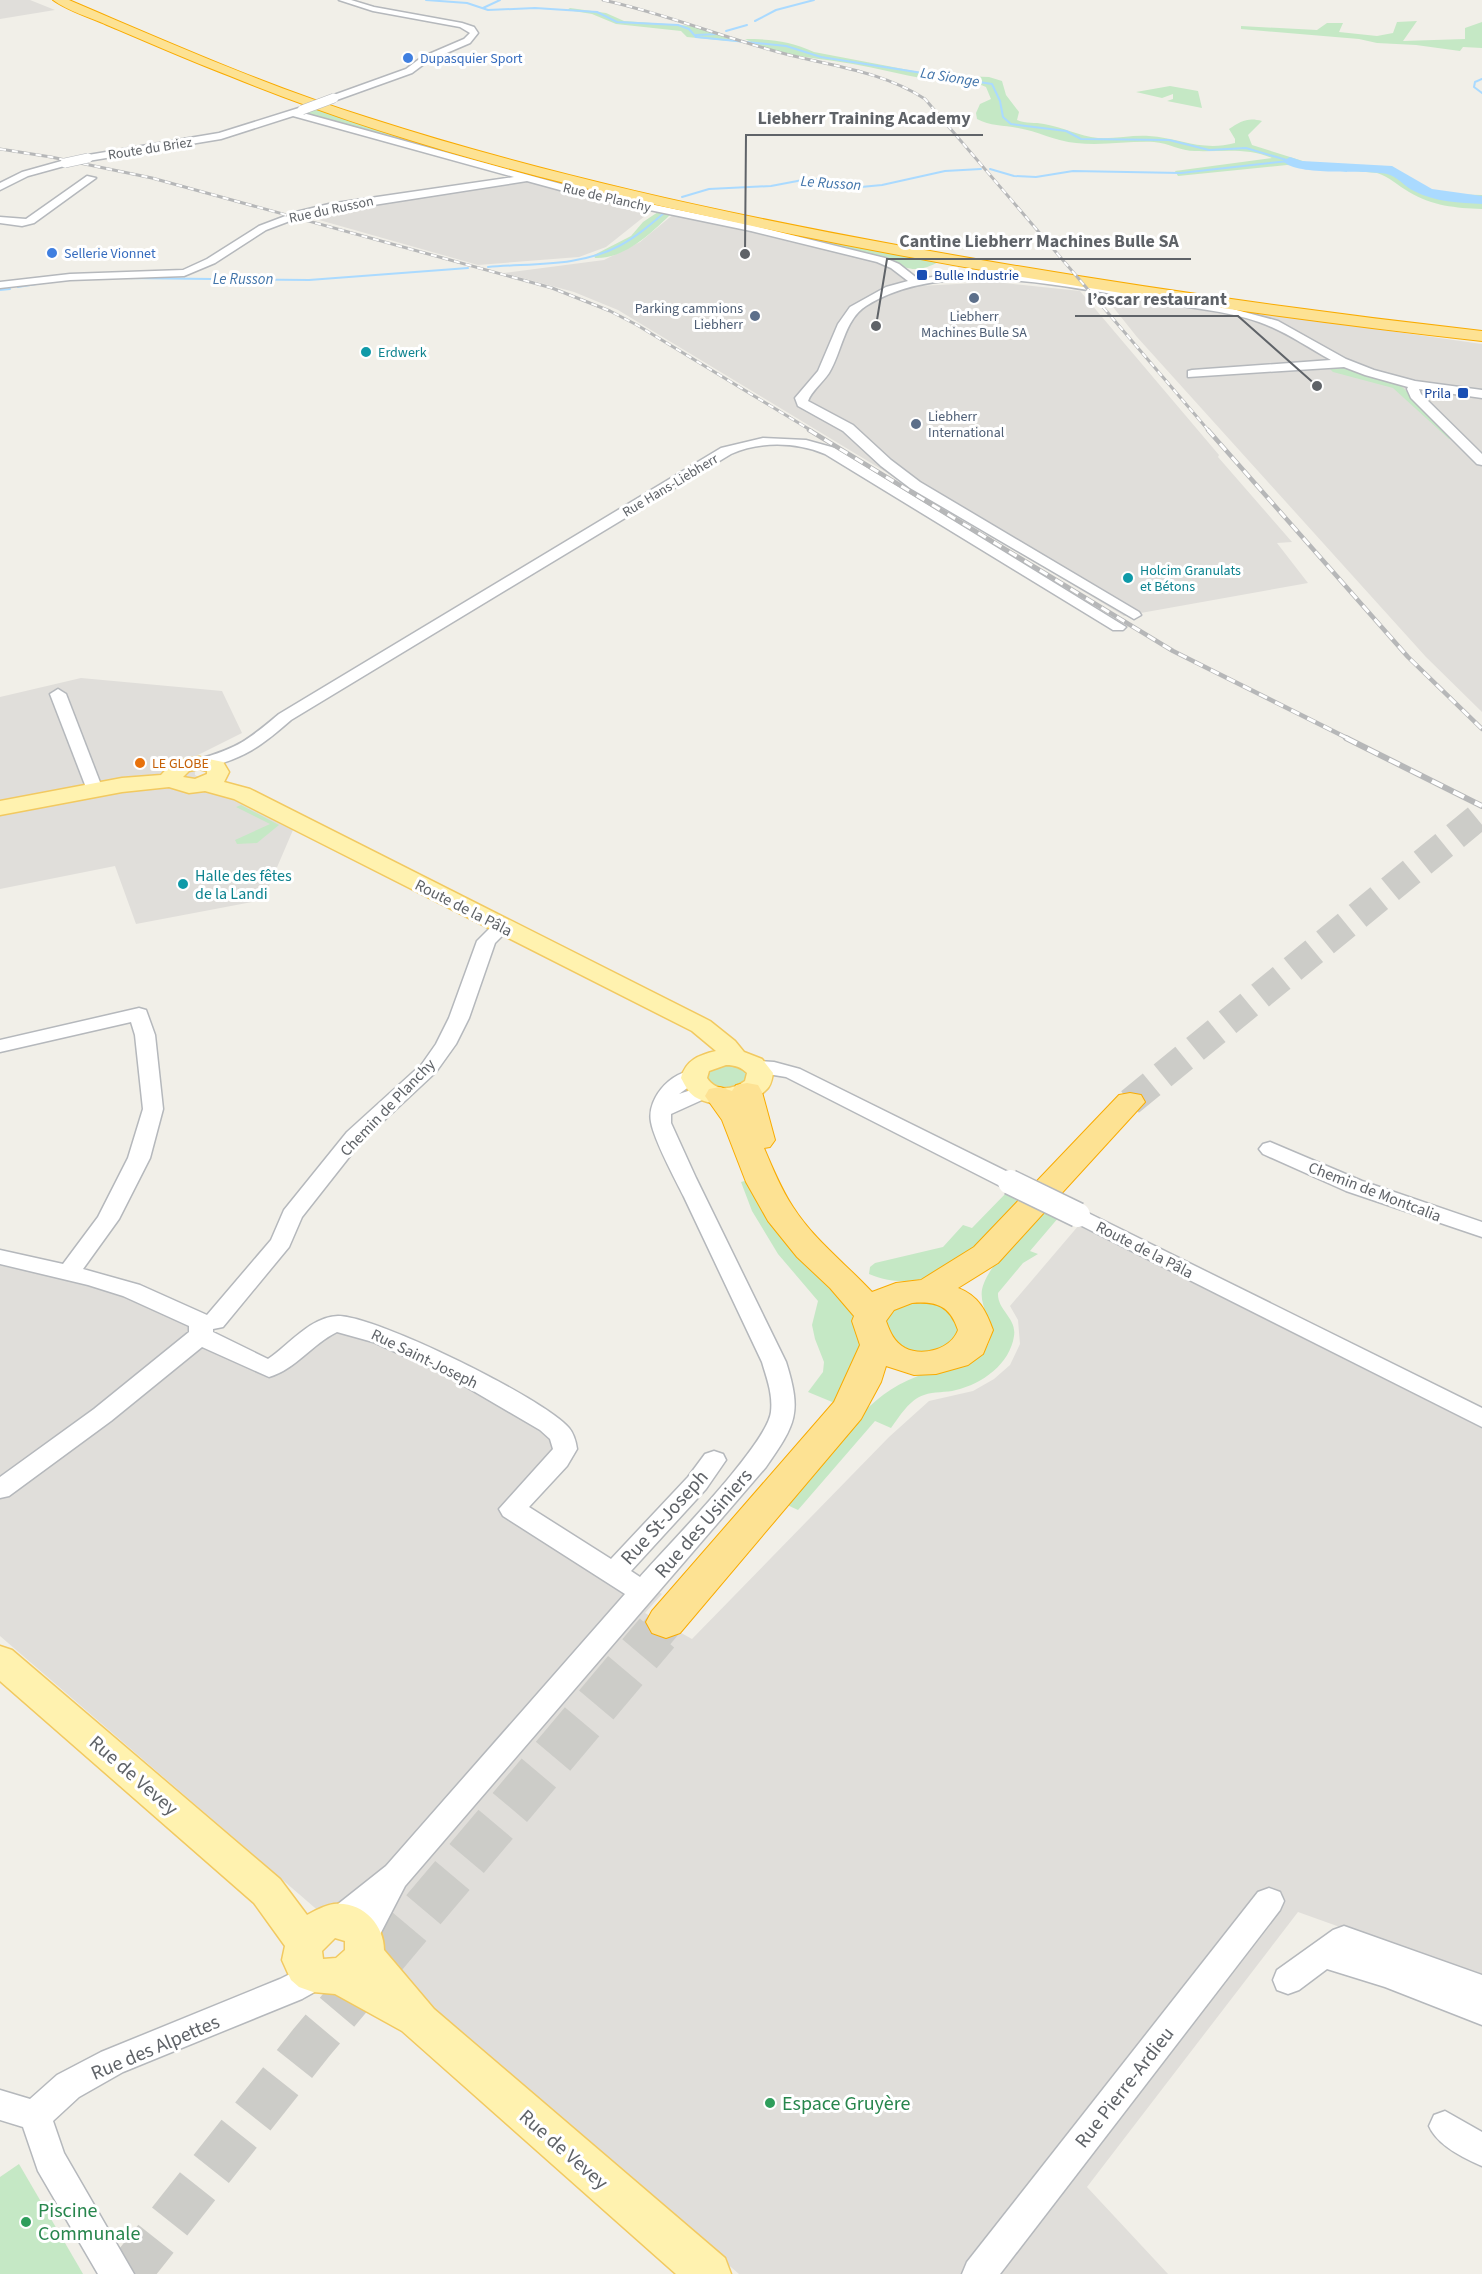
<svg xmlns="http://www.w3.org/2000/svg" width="1482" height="2274" font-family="'Source Sans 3',sans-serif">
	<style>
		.industrial { fill: #e0deda }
		.green { fill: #c5e8c5 }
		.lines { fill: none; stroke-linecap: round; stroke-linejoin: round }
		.stream { stroke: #aadaff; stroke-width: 2 }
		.river { fill: #aadaff; fill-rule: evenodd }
		.highway-tunnel-far2 { stroke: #ccccc8; stroke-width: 28; stroke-dasharray: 28 14; stroke-linecap: butt }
		.highway-tunnel-far1 { stroke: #ccccc8; stroke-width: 35; stroke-dasharray: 35 18; stroke-linecap: butt }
		.highway-tunnel { stroke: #ccccc8; stroke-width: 45; stroke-dasharray: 45 22; stroke-linecap: butt }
		.minor-casing { stroke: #b5b8bc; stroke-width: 3 }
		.major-casing { stroke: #f2c960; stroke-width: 3 }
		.highway-casing { stroke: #f9ab00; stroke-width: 2 }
		.minor { fill: #fff; fill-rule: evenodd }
		.major { fill: #fff2af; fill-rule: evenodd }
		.highway { fill: #fde293; fill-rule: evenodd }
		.rail-far2-casing { stroke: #b6b7b8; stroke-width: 3 }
		.rail-far1-casing { stroke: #b6b7b8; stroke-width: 4.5 }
		.rail-casing { stroke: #b6b7b8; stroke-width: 6 }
		.rail-far2 { stroke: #fff; stroke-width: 2; stroke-dasharray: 6; stroke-linecap: butt }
		.rail-far1 { stroke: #fff; stroke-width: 3; stroke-dasharray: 9; stroke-linecap: butt }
		.rail { stroke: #fff; stroke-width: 4; stroke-dasharray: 12; stroke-linecap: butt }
		.minor-bridge-far1-casing { stroke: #b5b8bc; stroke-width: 10; stroke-linecap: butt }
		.minor-bridge-casing { stroke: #b5b8bc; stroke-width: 27; stroke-linecap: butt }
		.minor-bridge-far1 { stroke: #fff; stroke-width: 9 }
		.minor-bridge { stroke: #fff; stroke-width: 24 }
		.shop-dot { fill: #3f7fe0; stroke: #fff; stroke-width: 2 }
		.transit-dot { fill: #1a4fb4; stroke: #fff; stroke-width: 2 }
		.service-dot { fill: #5c6f8a; stroke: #fff; stroke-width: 2 }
		.culture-dot { fill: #0f9aa8; stroke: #fff; stroke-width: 2 }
		.food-dot { fill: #e8710a; stroke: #fff; stroke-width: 2 }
		.leisure-dot { fill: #2e9e5b; stroke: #fff; stroke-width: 2 }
		.labels { text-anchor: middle; stroke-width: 6; stroke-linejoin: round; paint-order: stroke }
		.far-shop-label { font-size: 14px; fill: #366cbe; stroke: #fff; text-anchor: start }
		.far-street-label { font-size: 14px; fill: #5f6368; stroke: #fff }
		.far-transit-label { font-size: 14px; fill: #164399; stroke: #fff; text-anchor: start }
		.far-service-label { font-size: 14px; fill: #4e5e75; stroke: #fff; text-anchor: end }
		.far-culture-label { font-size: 14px; fill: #0d838f; stroke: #fff; text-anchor: start }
		.far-food-label { font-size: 14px; fill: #c56008; stroke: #fff; text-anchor: start }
		.far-water-label { font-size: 15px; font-style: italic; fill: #4174aa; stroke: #fff }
		.culture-label { font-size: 16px; fill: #0d838f; stroke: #fff; text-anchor: start }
		.street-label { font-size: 16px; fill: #5f6368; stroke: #fff }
		.near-street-label { font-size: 20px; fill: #5f6368; stroke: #fff }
		.near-leisure-label { font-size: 20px; fill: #27864d; stroke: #fff; text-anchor: start }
		.leader { fill: none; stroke: #5f6368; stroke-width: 2 }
		.callout-dot { fill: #5f6368; stroke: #fff; stroke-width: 2 }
		.callout-label { font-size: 18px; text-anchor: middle; font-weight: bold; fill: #5f6368; stroke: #fff; stroke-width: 6; stroke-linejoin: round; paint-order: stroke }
	</style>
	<rect width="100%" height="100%" fill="#f1efe8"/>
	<g class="industrial">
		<path d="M0 0H30L55 10 0 19Z"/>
		<path d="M532 177 655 208 606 247 579 257 478 265 298 214Z"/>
		<path d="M675 213 881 260 919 286 995 282 1080 291 1219 455 1218 457 1292 542 1277 543 1308 583 1124 616 618 310 574 292 504 273 604 260 640 242Z"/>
		<path d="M1094 292 1213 310 1220 307 1482 344V712L1426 657 1137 337 1105 297 1098 296Z"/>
		<path d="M81 678 222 691 242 733 194 757 195 775 293 830 263 900 136 924 115 866 0 889V697Z"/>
		<path d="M1079 1225 1482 1427V1978L1298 1912 1087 2187 1168 2274H739L0 1636V1264L56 1274 129 1295 267 1362 336 1322 504 1391 570 1452 573 1459 526 1508 662 1594 645 1613 692 1639 889 1437 929 1401 973 1391 994 1379 1010 1365 1020 1344 1018 1320 1010 1306Z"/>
	</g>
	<g class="green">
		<path d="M570 8 606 13 624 21 694 26 739 42 687 37 681 31 616 24 592 14 567 10Z"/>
		<path d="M1417 21 1403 41 1465 39V28L1482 22V48L1463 47 1460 51 1416 45 1377 43 1359 39 1241 29V26L1317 30 1327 23H1343L1339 32 1377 36 1393 33 1397 22Z"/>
		<path d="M745 39C770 39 791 41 814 52L935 75 989 77 1002 81 1006 95 1019 112 1017 120C1026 124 1035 122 1044 124 1063 127 1079 136 1098 138 1115 139 1132 135 1149 136 1180 138 1202 152 1235 143V139L1229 129C1241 121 1248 117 1262 121L1248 135 1252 145 1306 162 1378 166 1396 169 1422 190 1440 194 1482 195V209C1455 208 1433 206 1409 192 1397 185 1390 177 1377 173L1287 165 1178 176 1175 171 1272 158C1246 147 1222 152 1195 151 1181 151 1168 143 1154 142 1128 141 1102 146 1076 143 1055 141 1037 131 1018 128 1003 125 990 126 977 119L976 113 980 104 991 99 986 87C968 78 945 82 926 79 902 75 877 68 853 64 818 58 776 56 745 39Z"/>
		<path d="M1170 86 1198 91 1202 108 1167 101 1173 99V94L1162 98 1136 92Z"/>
		<path d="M313 107 508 168 518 172 302 113Z"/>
		<path d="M545 180 560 182 940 261C923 271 910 272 893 262L588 193Z"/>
		<path d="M658 212 671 214C651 233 625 259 595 258L594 255 631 236 643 222Z"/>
		<path d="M1331 367H1346L1398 383 1454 437 1449 439 1393 388 1333 372 1330 369Z"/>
		<path d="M241 805 279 825 257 843 237 844 235 840 270 824 236 807Z"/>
		<path d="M723 1062 745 1067 751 1080 728 1091 707 1085 705 1071Z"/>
		<path d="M752 1179 854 1312 861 1350 837 1404 808 1392 823 1372 824 1362 815 1339 812 1325 818 1301 778 1254 752 1211 741 1182Z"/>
		<path d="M1008 1191 1022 1198C980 1241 937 1302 869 1274L870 1267 875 1263 943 1247 963 1225 972 1228Z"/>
		<path d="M1045 1209 1059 1217 1030 1251 1038 1254 1023 1263 998 1293C997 1310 1017 1318 1014 1336 1010 1364 982 1384 956 1390 946 1393 934 1391 924 1395 909 1400 900 1416 891 1428L875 1421 798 1510 785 1504C814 1470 848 1422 883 1395 904 1379 929 1372 953 1363 961 1360 977 1358 983 1352 1005 1327 973 1308 984 1283 992 1261 1028 1228 1045 1209Z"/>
		<path d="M931 1299 963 1319 955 1346 915 1354 890 1343 882 1318 895 1304Z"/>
		<path d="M19 2164 79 2267 83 2274H0V2177Z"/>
	</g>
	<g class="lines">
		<g class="stream">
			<path d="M426 0 467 3 488 10 535 8 597 12 617 22 678 25 689 29 696 37 786 46 821 57 992 84 1000 101 1003 117 1011 124 1066 131 1081 139 1169 140 1209 150 1246 148 1290 161"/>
			<path d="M483 8 500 0"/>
			<path d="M755 21 776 10 814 0"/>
			<path d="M726 31 747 25"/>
			<path d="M696 35 718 34"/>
			<path d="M1482 79 1475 82 1474 87 1482 93"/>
			<path d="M990 169 1014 176 1036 177 1073 171 1181 173 1288 161"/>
			<path d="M682 197 709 189 771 186 808 179H824L840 185 861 187 882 185 945 171 981 169"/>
			<path d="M488 267C532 263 579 267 619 246 636 237 650 225 664 213"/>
			<path d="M122 278 309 280 468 268"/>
			<path d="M18 287 48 282"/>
			<path d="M0 290 10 289"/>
		</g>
		<path class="river" d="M1290 157 1302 161 1392 166 1432 189 1482 196V204C1460 203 1435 202 1414 191 1405 187 1397 176 1387 174 1364 169 1298 177 1283 161Z"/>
		<path class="highway-tunnel-far2" d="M1130 1102 1482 814"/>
		<path class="highway-tunnel-far1" d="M656 1634 666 1622"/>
		<path class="highway-tunnel" d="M128 2274 311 2043 657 1633"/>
		<g class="minor-casing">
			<g id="minor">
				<path d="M339 0H351L374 7 462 23 474 27 478 33 470 43 428 61 412 73 334 101 329 98 331 96 406 69 422 57 464 39 470 33 460 27 373 11Z"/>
				<path d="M302 107 307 110 303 113 583 190 751 225 885 258 899 264 918 279 961 273 1039 277 1218 305 1278 321 1346 359 1374 370 1415 381 1482 390V398L1419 389 1421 394 1482 454V465L1477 464 1411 398 1407 389 1408 387 1365 375 1344 367 1188 377V371L1192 370 1331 360C1307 347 1285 331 1259 322 1225 310 1187 308 1152 301 1066 287 944 257 866 306 844 320 842 352 829 373 823 382 811 392 808 401L853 425 891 460 920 482 1139 612 1141 615 1134 619 910 488 881 466 843 431 798 406 795 398 818 371 838 324 850 307 886 287 908 281 891 268 877 262 751 231 582 196 527 181 303 216 266 230 215 263 184 276 70 280 0 288V282L70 274 183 270 207 259 259 226 296 212 329 204 514 177 293 116 221 139 88 161 83 158 88 155 219 133Z"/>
				<path d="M65 160 68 161V165L28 176 0 190V183L22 172Z"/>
				<path d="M87 176 96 178 34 223 22 226 0 223V217L26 219Z"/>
				<path d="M763 438 806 440 835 448 1126 627 1123 630H1113L825 454C796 442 760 441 731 454L291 720C260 747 245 758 205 768L197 763 199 759C238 748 248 740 279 714L721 448Z"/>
				<path d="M58 689 66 694 103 790 101 794H89L87 790 50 694Z"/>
				<path d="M502 921 509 923 511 927 495 943 469 1018 456 1044 436 1072 361 1142 302 1217 289 1247 223 1327 213 1329V1332L268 1359C289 1345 310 1317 338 1316 377 1316 543 1398 569 1428 574 1434 576 1442 577 1449L567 1466 529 1507 611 1559 688 1477 705 1454 714 1451 723 1454 726 1460 706 1489 631 1571 640 1577C667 1546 767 1445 771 1412 773 1394 767 1379 762 1362 736 1307 710 1252 684 1197 675 1179 654 1140 651 1122 646 1097 676 1065 701 1072L704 1076 679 1094 706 1085 713 1087 716 1091 713 1095 671 1114V1123L696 1178 786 1362C802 1413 796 1424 766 1467L405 1886 375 1944 364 1948 353 1944 349 1935 352 1928 339 1934 328 1930 324 1921 328 1912 386 1866 625 1594 503 1516 499 1509 553 1449 550 1439 540 1430 446 1375 373 1342 337 1332C312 1344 296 1369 269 1377L202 1347 111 1421 9 1496 0 1498V1477L94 1409 189 1332V1326L123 1296 88 1285 0 1264V1250L63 1264 98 1217 128 1158 143 1109 135 1035 131 1022 0 1052V1040L139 1008 146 1010 155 1035 163 1109 150 1158 119 1219 83 1269 140 1285 207 1315 271 1240 284 1210 347 1132 422 1064 436 1044 449 1018 477 941 495 923Z"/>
				<path d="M756 1061 774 1062 800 1069 1018 1177 1021 1182 1018 1187 1010 1189 1002 1187 786 1077 749 1071 746 1067 749 1063Z"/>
				<path d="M1270 1142 1362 1181 1482 1222V1237L1346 1191 1263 1154 1259 1149 1263 1144Z"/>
				<path d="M1078 1208 1482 1408V1427L1070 1220 1067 1215 1070 1210Z"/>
				<path d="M1269 1888 1280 1892 1284 1901 1280 1910 1000 2274H962L967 2262 1258 1892Z"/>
				<path d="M1344 1926 1482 1975V2025L1385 1987 1327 1969 1299 1990 1288 1994 1277 1990 1273 1980 1277 1970 1333 1930Z"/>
				<path d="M316 1961 327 1965 331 1975 327 1985 302 1999 123 2072 79 2097 53 2121 64 2153 134 2274H98L38 2171 23 2127 0 2120V2090L30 2099 57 2075 101 2052 280 1979Z"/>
				<path d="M1445 2111 1482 2132V2166C1463 2158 1437 2145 1429 2126L1434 2115Z"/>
			</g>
		</g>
		<g class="major-casing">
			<g id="major">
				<path d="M199 757 223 762 229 772 224 782 250 789 710 1021 735 1041 744 1052 762 1059 773 1073C772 1079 771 1086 766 1090 751 1106 713 1108 695 1097 688 1092 685 1085 681 1078 686 1060 699 1055 716 1051L692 1031 234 799 205 791 189 793 169 787 122 792 0 815V801L122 778 161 775 174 761ZM199 769 207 771V774L195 779 183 777 189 771ZM726 1065C735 1065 741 1067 747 1073L745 1081C732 1090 716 1092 707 1078L709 1071Z"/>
				<path d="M0 1646 12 1650 280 1879 307 1915C314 1911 326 1905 334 1904 362 1901 384 1924 384 1950L434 2009 725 2258 731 2274H676L402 2031 335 1994 313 1992 299 1987 291 1980 282 1960 285 1946 254 1903 0 1681ZM335 1938 345 1941V1950L336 1958 323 1959 322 1951Z"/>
			</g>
		</g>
		<g class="highway-casing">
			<g id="highway">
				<path d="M53 0H69C168 42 266 86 369 118 543 174 722 213 902 246 1095 281 1288 309 1482 331V341C1249 315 1016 280 786 233 597 194 408 149 230 76 188 60 148 42 107 25 89 17 68 11 53 0Z"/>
				<path d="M747 1083 758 1085 762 1092 775 1140 770 1147 764 1148C773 1169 781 1189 793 1207 814 1240 846 1264 872 1292L896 1283 921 1280 974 1247 1119 1095 1130 1093 1141 1095 1145 1102 998 1263 958 1288C979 1296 986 1311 993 1330L983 1354 968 1365 936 1374 914 1375 886 1366 881 1382 861 1419 680 1633 666 1638 652 1633 646 1622 652 1611 834 1402 860 1345 852 1321 854 1316 830 1288 797 1257 768 1221 746 1182 722 1120 705 1096 709 1089 720 1087 732 1091 736 1085ZM912 1303C937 1301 950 1306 958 1330 951 1349 923 1357 905 1348 894 1342 890 1332 886 1321L894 1310Z"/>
			</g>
		</g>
		<use href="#minor" class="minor"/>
		<use href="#major" class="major"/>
		<use href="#highway" class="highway"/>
		<g class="rail-far2-casing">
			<g id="rail-far2">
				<path d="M603 0C663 13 719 36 778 52 829 66 880 70 925 99L1209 431"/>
				<path d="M0 149 51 157 152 178 552 288 610 311 637 325 812 431"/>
			</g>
		</g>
		<g class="rail-far1-casing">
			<g id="rail-far1">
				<path d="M809 430 1173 651 1349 739"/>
				<path d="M1208 430 1408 657 1482 729"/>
			</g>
		</g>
		<g class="rail-casing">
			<path id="rail" d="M1346 738 1482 806"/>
		</g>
		<use href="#rail-far2" class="rail-far2"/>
		<use href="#rail-far1" class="rail-far1"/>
		<use href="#rail" class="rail"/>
		<g class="minor-bridge-far1-casing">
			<g id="minor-bridge-far1">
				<path d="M302 110 334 98"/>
				<path d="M65 163 88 158"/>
			</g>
		</g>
		<g class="minor-bridge-casing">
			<path id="minor-bridge" d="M1010 1182 1078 1215"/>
		</g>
		<use href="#minor-bridge-far1" class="minor-bridge-far1"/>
		<use href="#minor-bridge" class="minor-bridge"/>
	</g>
	<g class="shop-dot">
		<circle cx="408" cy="58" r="6"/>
		<circle cx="52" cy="253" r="6"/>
	</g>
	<g class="transit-dot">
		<rect x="916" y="269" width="12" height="12" rx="3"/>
		<rect x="1457" y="387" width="12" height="12" rx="3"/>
	</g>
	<g class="service-dot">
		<circle cx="974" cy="298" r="6"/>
		<circle cx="755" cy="316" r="6"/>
		<circle cx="916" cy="424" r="6"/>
	</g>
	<g class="culture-dot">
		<circle cx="366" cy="352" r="6"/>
		<circle cx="1128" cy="578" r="6"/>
		<circle cx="183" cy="884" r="6"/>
	</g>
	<circle class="food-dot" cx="140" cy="763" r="6"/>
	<g class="leisure-dot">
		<circle cx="770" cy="2103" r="6"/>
		<circle cx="26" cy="2222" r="6"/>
	</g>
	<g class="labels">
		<g class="far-shop-label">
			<text x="420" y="63">Dupasquier Sport</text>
			<text x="64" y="258">Sellerie Vionnet</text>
		</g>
		<g class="far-street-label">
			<text transform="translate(150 148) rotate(-9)" y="5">Route du Briez</text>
			<text transform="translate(607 197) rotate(13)" y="5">Rue de Planchy</text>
			<text transform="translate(331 209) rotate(-12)" y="5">Rue du Russon</text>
			<text transform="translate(670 485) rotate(-31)" y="5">Rue Hans-Liebherr</text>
		</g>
		<g class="far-transit-label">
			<text x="934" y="280">Bulle Industrie</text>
			<text x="1451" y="398" text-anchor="end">Prila</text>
		</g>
		<g class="far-service-label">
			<text x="743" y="313">Parking cammions<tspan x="743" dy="16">Liebherr</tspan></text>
			<text x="974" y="321" text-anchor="middle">Liebherr<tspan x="974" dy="16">Machines Bulle SA</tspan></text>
			<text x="928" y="421" text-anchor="start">Liebherr<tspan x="928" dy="16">International</tspan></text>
		</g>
		<g class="far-culture-label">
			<text x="378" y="357">Erdwerk</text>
			<text x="1140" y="575">Holcim Granulats<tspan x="1140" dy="16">et Bétons</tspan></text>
		</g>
		<g class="far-food-label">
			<text x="152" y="768">LE GLOBE</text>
		</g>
		<g class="far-water-label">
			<text transform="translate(950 77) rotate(9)" y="5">La Sionge</text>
			<text transform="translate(831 183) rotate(4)" y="5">Le Russon</text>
			<text x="243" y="284">Le Russon</text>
		</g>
		<g class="culture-label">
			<text x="195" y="881">Halle des fêtes<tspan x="195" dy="18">de la Landi</tspan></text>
		</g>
		<g class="street-label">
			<text transform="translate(464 907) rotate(27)" y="6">Route de la Pâla</text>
			<text transform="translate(387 1107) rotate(-46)" y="6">Chemin de Planchy</text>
			<text transform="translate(1375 1191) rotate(21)" y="6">Chemin de Montcalia</text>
			<text transform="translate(1145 1249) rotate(27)" y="6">Route de la Pâla</text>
			<text transform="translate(425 1358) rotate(26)" y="6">Rue Saint-Joseph</text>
		</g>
		<g class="near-street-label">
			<text transform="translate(664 1517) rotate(-48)" y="7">Rue St-Joseph</text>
			<text transform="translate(703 1523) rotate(-49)" y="7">Rue des Usiniers</text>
			<text transform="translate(134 1775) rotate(41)" y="7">Rue de Vevey</text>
			<text transform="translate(155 2047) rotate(-23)" y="7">Rue des Alpettes</text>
			<text transform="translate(1124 2087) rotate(-52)" y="7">Rue Pierre-Ardieu</text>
			<text transform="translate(564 2149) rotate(41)" y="7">Rue de Vevey</text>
		</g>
		<g class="near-leisure-label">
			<text x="782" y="2110">Espace Gruyère</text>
			<text x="38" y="2217">Piscine<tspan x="38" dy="23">Communale</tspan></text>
		</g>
	</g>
	<path class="leader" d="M745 254L746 135H983M876 326L887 259H1191M1317 386L1238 316H1075"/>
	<g class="callout-dot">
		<circle cx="745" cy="254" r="6"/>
		<circle cx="876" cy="326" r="6"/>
		<circle cx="1317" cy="386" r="6"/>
	</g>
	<g class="callout-label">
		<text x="864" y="124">Liebherr Training Academy</text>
		<text x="1039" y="247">Cantine Liebherr Machines Bulle SA</text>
		<text x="1157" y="305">l’oscar restaurant</text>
	</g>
</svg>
